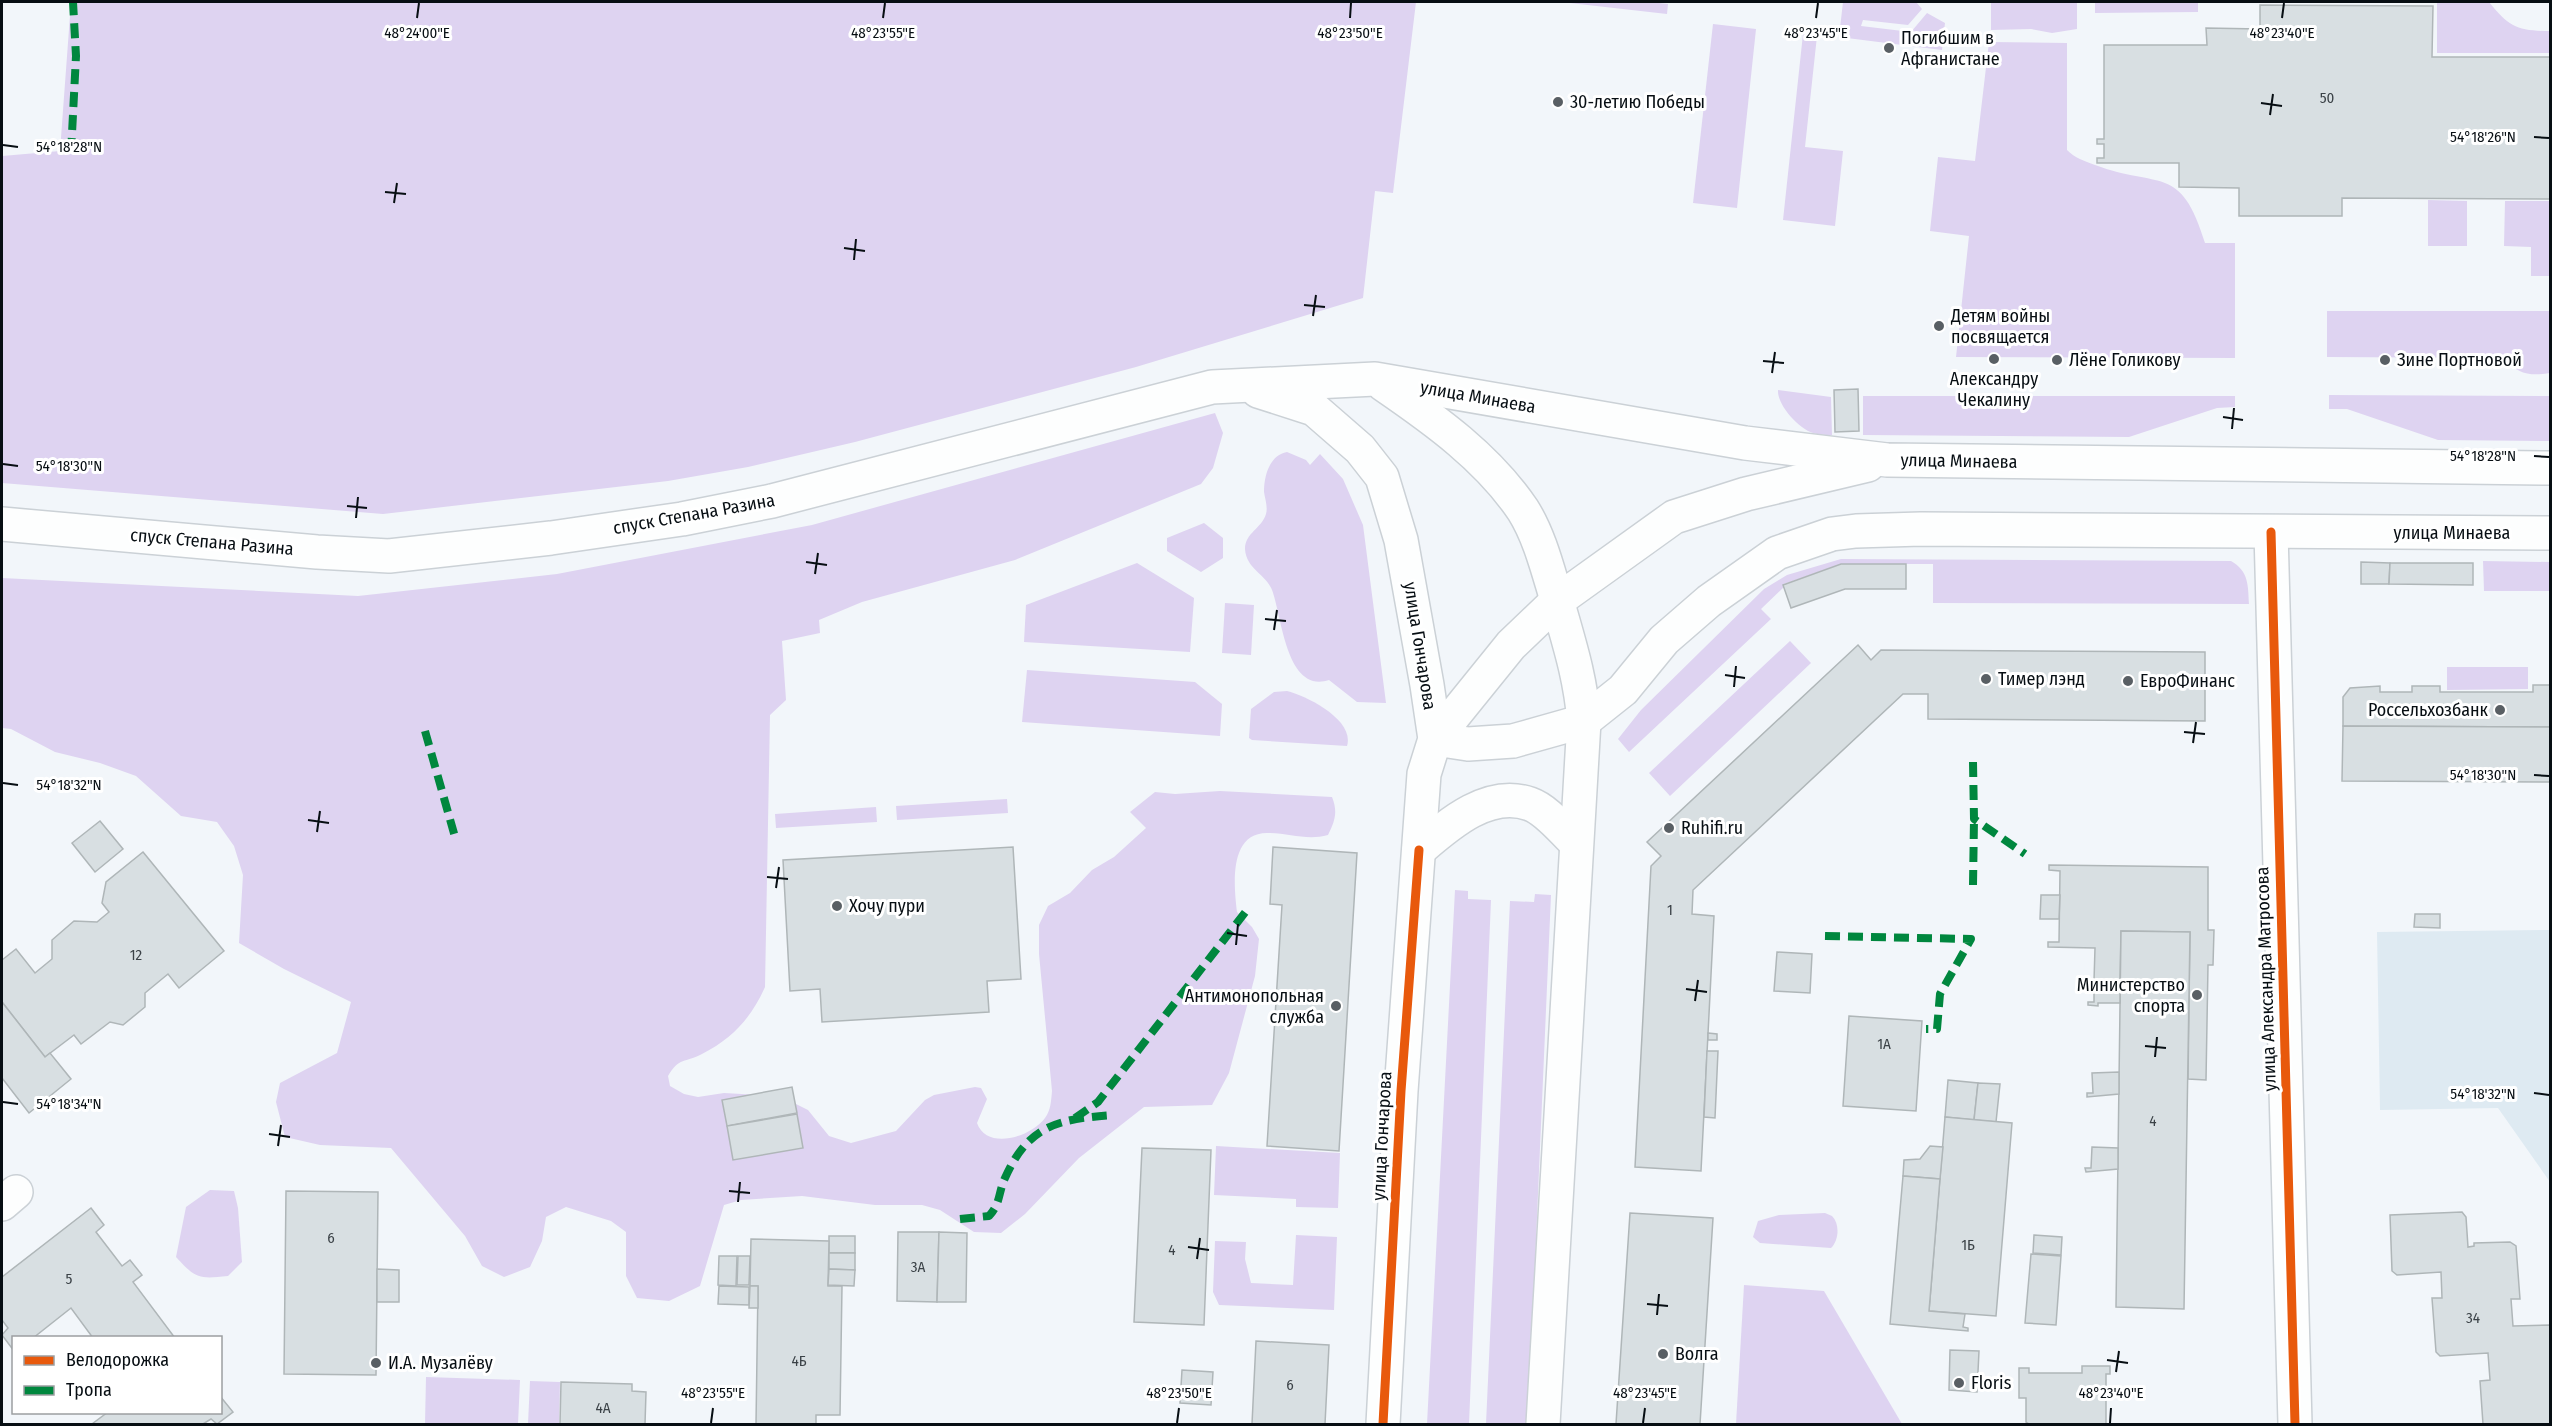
<svg xmlns="http://www.w3.org/2000/svg" width="2552" height="1426" font-family="'Fira Sans Condensed',sans-serif">
	<style>
		.built { fill: #deeaf2 }
		.green { fill: #ded3f1 }
		.building { fill: #d8dfe2; stroke: #afb6b8; stroke-width: 1.5 }
		.lines { fill: none; stroke-linecap: round; stroke-linejoin: round }
		.minor-casing { stroke: #cbd1d6; stroke-width: 36 }
		.secondary-casing { stroke: #cbd1d6; stroke-width: 36 }
		.minor { stroke: #fdfefe; stroke-width: 33 }
		.secondary { stroke: #fdfefe; stroke-width: 33 }
		.quiet { stroke: #00873e; stroke-width: 8; stroke-dasharray: 15 8; stroke-linecap: butt }
		.cycleway-casing { stroke: #fff; stroke-width: 13 }
		.cycleway { stroke: #e8590c; stroke-width: 9 }
		.ticks { fill: none; stroke: #070e13; stroke-width: 2 }
		.poi-dot { fill: #595f64; stroke: #fff; stroke-width: 2 }
		.labels { text-anchor: middle; stroke-width: 6; stroke-linejoin: round; paint-order: stroke }
		.number-label { font-size: 15px; fill: #3b4247 }
		.poi-label { font-size: 18px; fill: #070e13; stroke: #fff; text-anchor: start }
		.street-label { font-size: 18px; fill: #070e13; stroke: #fff }
		.ticks-label { font-size: 15px; text-anchor: middle; fill: #070e13; stroke: #fff; stroke-width: 6; stroke-linejoin: round; paint-order: stroke }
	</style>
	<rect width="100%" height="100%" fill="#f2f6fa"/>
	<path class="built" d="M2550 930V1182L2498 1108 2380 1110 2377 932Z"/>
	<g class="green">
		<path d="M71 2H1416L1393 193 1375 191 1363 298 1136 367 855 442 748 467 668 481 383 514 2 483V156L60 151Z"/>
		<path d="M1561 2H1650L1668 4 1667 14Z"/>
		<path d="M1843 2H1916L1922 9 1908 25 1863 20 1861 26 1911 32 1927 13 1945 23 1942 50 1839 37Z"/>
		<path d="M1991 2H2077V29L2052 33 2031 29 1991 30Z"/>
		<path d="M2095 2H2198V12L2095 13Z"/>
		<path d="M2437 2H2489C2509 27 2518 31 2550 31V53H2437Z"/>
		<path d="M1713 24 1756 29 1737 208 1693 203Z"/>
		<path d="M1803 34 1817 36 1805 147 1843 151 1835 226 1783 220Z"/>
		<path d="M1989 42 2067 43V150C2075 158 2084 161 2095 165 2159 189 2181 163 2205 243H2235V358L1956 357 1969 236 1930 231 1938 157 1975 161Z"/>
		<path d="M2428 200 2467 201V246H2428Z"/>
		<path d="M2505 201H2550V276H2531V247L2504 246Z"/>
		<path d="M2327 311H2550V373C2532 376 2516 375 2506 358L2327 357Z"/>
		<path d="M1778 390 1831 397 1832 435C1826 435 1819 435 1813 433 1799 429 1777 405 1778 390Z"/>
		<path d="M2329 395 2550 396V441L2438 440 2347 409H2329Z"/>
		<path d="M1863 396H2235V407L2217 408 2129 437 1863 435Z"/>
		<path d="M1215 413 1223 433 1213 468 1201 484 1015 560 862 602 819 620 820 633 782 641 786 700 770 715 765 987C751 1018 733 1038 702 1054 685 1063 679 1057 668 1076L670 1086 684 1094 698 1097 724 1093 780 1096 808 1110 829 1136 851 1143 896 1131 925 1100 934 1095 975 1087 981 1088 987 1099 977 1123C987 1151 1031 1137 1045 1118 1051 1110 1051 1101 1052 1091L1039 954V925L1048 906 1070 893 1092 870 1114 857 1146 828 1130 812 1155 792 1175 794 1220 791 1332 797C1338 812 1335 821 1328 835 1307 841 1289 833 1268 833 1228 832 1234 887 1237 912L1252 927 1259 939 1255 976 1229 1073 1212 1105 1144 1107 1079 1158 1025 1214 1001 1233 974 1232 940 1210 922 1205H875L802 1196 741 1200 724 1205 700 1286 669 1301 637 1298 626 1276V1232L611 1221 566 1207 546 1217 542 1241 530 1267 504 1277 482 1266 465 1236 391 1148 320 1145 285 1137 276 1102 280 1083 337 1053 351 1002 284 969 239 943 243 875 234 846 217 822 181 816 136 776 100 763 55 752 11 729 2 728V578L358 596 557 574 812 525Z"/>
		<path d="M1287 452 1306 460 1310 465 1320 454 1343 479 1363 525 1386 703 1357 702 1329 680C1286 694 1282 616 1272 590 1266 574 1246 569 1245 549 1245 533 1262 528 1266 514 1268 507 1265 499 1264 492 1264 475 1270 455 1287 452Z"/>
		<path d="M1204 523 1223 538V558L1201 572 1167 551V538Z"/>
		<path d="M1841 559 2231 561C2249 571 2248 586 2249 604L1933 603V564H1841L1784 584V587L1761 609 1771 619 1629 752 1618 739 1641 710 1764 589 1787 575Z"/>
		<path d="M2483 561 2550 562V591H2484Z"/>
		<path d="M1137 563 1194 598 1190 652 1024 642 1026 605Z"/>
		<path d="M1225 603 1254 605 1251 655 1222 653Z"/>
		<path d="M1790 641 1811 663 1670 796 1649 773Z"/>
		<path d="M2447 667H2528V689L2447 690Z"/>
		<path d="M1027 670 1195 682 1222 704 1220 736 1022 722Z"/>
		<path d="M1287 691C1307 696 1355 720 1347 746L1252 740 1249 738 1251 709 1274 692Z"/>
		<path d="M1007 799 1008 813 897 820 896 806Z"/>
		<path d="M876 807 877 822 776 828 775 814Z"/>
		<path d="M1455 890 1468 891V899L1491 900 1469 1424H1427Z"/>
		<path d="M1535 894 1551 895 1528 1424H1486L1510 901 1534 902Z"/>
		<path d="M1216 1146 1340 1153 1338 1208 1296 1207V1199L1214 1195Z"/>
		<path d="M210 1190 234 1191 238 1208 242 1262 228 1276C199 1279 196 1279 176 1257L186 1207Z"/>
		<path d="M1825 1213 1832 1216C1840 1224 1839 1240 1831 1248L1760 1243 1753 1237 1758 1221 1779 1215Z"/>
		<path d="M1296 1235 1337 1237 1334 1310 1219 1305 1213 1292 1215 1241 1246 1242 1245 1259 1251 1283 1293 1285Z"/>
		<path d="M1744 1285 1824 1291 1902 1424H1736Z"/>
		<path d="M426 1377 520 1380 518 1424H425Z"/>
		<path d="M530 1381 560 1382 559 1424H528Z"/>
	</g>
	<g class="building">
		<path d="M2260 5 2433 6 2432 57H2550V199L2342 198V216H2239V188L2179 187V163H2097V158H2104V144H2097V139H2104V45H2207L2206 28 2260 29Z"/>
		<path d="M1858 389 1859 431 1835 432 1834 390Z"/>
		<path d="M2361 562 2390 563 2389 584H2361Z"/>
		<path d="M2390 563H2473V585L2389 584Z"/>
		<path d="M1841 564H1906V589H1845L1791 608 1783 585Z"/>
		<path d="M1858 645 1871 660 1881 650 2205 652V721L1928 719V694H1903L1693 890 1692 914 1714 916 1701 1171 1635 1167 1651 866 1661 856 1647 842Z"/>
		<path d="M2533 685H2550V727L2343 726V697L2350 688 2380 686V692H2412V686H2440V692H2533Z"/>
		<path d="M2343 726 2550 727V782L2342 781Z"/>
		<path d="M100 821 123 849 95 872 72 843Z"/>
		<path d="M1013 847 1021 979 987 981 989 1012 822 1022 820 989 790 991 783 860Z"/>
		<path d="M1273 847 1357 853 1339 1151 1267 1146 1282 905 1270 904Z"/>
		<path d="M143 852 224 951 179 988 168 974 145 993V1007L123 1025 110 1022 81 1044 74 1035 45 1057 2 1002V960L16 949 35 973 52 959V940L74 921 97 922 109 912 102 903 106 882Z"/>
		<path d="M2049 865 2208 867V930H2214L2213 965H2208L2206 1080 2188 1079 2190 932 2121 931 2120 981H2094L2095 948 2048 947V942H2059L2060 871 2049 870Z"/>
		<path d="M2041 895H2060L2059 919H2040Z"/>
		<path d="M2415 914H2440V928L2414 927Z"/>
		<path d="M2121 931 2190 932 2184 1309 2116 1307Z"/>
		<path d="M1777 952 1812 954 1810 993 1774 991Z"/>
		<path d="M2094 981H2120V1003H2098V1006L2088 1005V1002H2094Z"/>
		<path d="M2 1002 45 1057 50 1053 71 1079 29 1113 2 1078Z"/>
		<path d="M1849 1016 1922 1021 1916 1111 1843 1106Z"/>
		<path d="M1708 1033 1717 1034V1040H1708Z"/>
		<path d="M1707 1051H1718L1715 1118 1704 1117Z"/>
		<path d="M2119 1072V1094L2087 1097V1093H2093L2092 1073Z"/>
		<path d="M1948 1080 1978 1083 1974 1120 1945 1117Z"/>
		<path d="M1978 1083 2000 1084 1996 1122 1974 1120Z"/>
		<path d="M792 1087 797 1113 727 1126 722 1100Z"/>
		<path d="M797 1114 803 1148 733 1160 727 1126Z"/>
		<path d="M1945 1117 2012 1123 1996 1316 1929 1311Z"/>
		<path d="M1930 1146 1943 1147 1940 1179 1903 1176 1904 1160 1920 1159Z"/>
		<path d="M2092 1147 2118 1148V1169L2086 1172 2085 1168H2091Z"/>
		<path d="M1142 1148 1211 1150 1204 1325 1134 1322Z"/>
		<path d="M1903 1176 1940 1179 1929 1311 1965 1314 1963 1327 1968 1328V1331L1890 1324Z"/>
		<path d="M286 1191 378 1192 376 1375 284 1374Z"/>
		<path d="M91 1208 104 1225 96 1232 122 1266 130 1260 142 1275 133 1282 175 1338H93L71 1308 33 1338H14V1351L2 1335 8 1328 2 1320V1277Z"/>
		<path d="M2462 1212 2466 1217 2468 1247 2474 1246V1243L2510 1242 2516 1246 2520 1299H2511L2513 1326 2550 1325V1424H2483L2480 1381 2490 1380 2488 1353 2440 1356 2436 1352 2432 1298H2442L2441 1272 2397 1275 2392 1271 2390 1215Z"/>
		<path d="M1630 1213 1713 1218 1700 1424H1616Z"/>
		<path d="M898 1232H939L937 1302 897 1301Z"/>
		<path d="M939 1232 967 1233 966 1302H937Z"/>
		<path d="M2034 1235 2062 1237 2061 1255 2033 1253Z"/>
		<rect x="829" y="1236" width="26" height="17"/>
		<path d="M751 1239 829 1241 828 1286H842L840 1415H816V1424H756L758 1286H750Z"/>
		<path d="M829 1253H855V1270L829 1269Z"/>
		<path d="M2031 1254 2061 1256 2056 1325 2025 1323Z"/>
		<path d="M719 1256H737L736 1286 718 1285Z"/>
		<path d="M738 1256H750L749 1285H737Z"/>
		<path d="M377 1269 399 1270V1302H377Z"/>
		<path d="M829 1269 855 1270 854 1286 828 1285Z"/>
		<path d="M719 1286 749 1287V1305L718 1304Z"/>
		<path d="M750 1286H758V1308H749Z"/>
		<path d="M1256 1341 1329 1345 1325 1424H1252Z"/>
		<path d="M1950 1350 1979 1351 1977 1392 1949 1390Z"/>
		<path d="M2082 1366H2110V1374H2106V1424H2029L2026 1422V1398H2019V1368H2029V1373H2082Z"/>
		<path d="M1182 1370 1213 1372 1211 1405 1180 1403Z"/>
		<path d="M561 1382 632 1384V1391L646 1392 645 1424H560Z"/>
		<path d="M220 1396 233 1412 217 1424 211 1419 203 1424H92L108 1412H220Z"/>
	</g>
	<g class="lines">
		<g class="minor-casing">
			<g id="minor">
				<path d="M2271 532 2295 1424"/>
				<path d="M2 1204 16 1192"/>
			</g>
		</g>
		<g class="secondary-casing">
			<g id="secondary">
				<path d="M1384 385C1435 420 1488 458 1523 510 1540 537 1548 571 1557 600 1569 643 1580 675 1584 721L1543 1424"/>
				<path d="M1258 391 1314 409 1360 449 1382 477 1401 540 1427 685 1435 739 1424 774 1401 1091 1383 1424"/>
				<path d="M2 524 317 552 389 556 551 538 682 519 772 501 1212 387 1375 379 1745 443 1887 460 2550 468"/>
				<path d="M1435 739 1468 744 1513 741 1584 721 1623 690 1664 640 1709 601 1777 553 1832 534 1856 531 1921 529 2550 533"/>
				<path d="M1435 739 1511 645 1557 601 1674 517 1746 494 1868 465"/>
				<path d="M1419 850C1448 825 1488 789 1530 804 1547 810 1563 831 1576 843"/>
			</g>
		</g>
		<use href="#minor" class="minor"/>
		<use href="#secondary" class="secondary"/>
		<g class="quiet">
			<path d="M71 153 76 56 73 2"/>
			<path d="M425 731 455 837"/>
			<path d="M1973 762 1974 819 2025 854"/>
			<path d="M1973 885 1974 819"/>
			<path d="M1825 936 1971 939 1940 994 1937 1029H1926"/>
			<path d="M1075 1118 1098 1102 1247 910"/>
			<path d="M960 1219 989 1216C1001 1203 998 1193 1005 1178 1029 1124 1059 1119 1114 1115"/>
		</g>
		<g class="cycleway-casing">
			<g id="cycleway">
				<path d="M2271 532 2295 1424"/>
				<path d="M1383 1424 1401 1091 1419 850"/>
			</g>
		</g>
		<use href="#cycleway" class="cycleway"/>
	</g>
	<path class="ticks" d="M417 18 419 3M883 18 885 3M1350 18 1351 3M1816 18 1818 3M2282 18 2284 3M2261 103 2282 106M2270 115 2273 94M2534 137 2549 138M3 145 18 147M385 192 406 194M394 203 397 183M844 248 865 251M854 260 856 239M1304 305 1325 307M1313 316 1316 295M1763 361 1784 363M1772 373 1775 352M2223 417 2243 420M2232 429 2234 408M2534 456 2549 457M3 464 18 466M347 506 367 508M356 518 358 497M806 562 827 565M815 574 818 553M1265 619 1286 621M1274 630 1277 610M1725 675 1745 678M1734 687 1736 666M2184 732 2205 734M2193 743 2196 722M2534 775 2549 776M3 783 18 785M308 820 329 823M317 832 320 811M767 877 788 879M776 888 779 867M1227 933 1247 936M1236 945 1238 924M1686 989 1707 992M1695 1001 1698 980M2145 1046 2166 1048M2155 1057 2157 1037M2534 1093 2549 1095M3 1102 18 1104M269 1134 290 1137M278 1146 281 1125M729 1191 750 1193M738 1202 740 1182M1188 1247 1209 1250M1197 1259 1200 1238M1647 1304 1668 1306M1657 1315 1659 1294M2107 1360 2128 1363M2116 1372 2119 1351M711 1423 713 1408M1177 1423 1179 1408M1643 1423 1645 1408M2110 1423 2111 1408"/>
	<g class="poi-dot">
		<circle cx="1889" cy="48" r="6"/>
		<circle cx="1558" cy="102" r="6"/>
		<circle cx="1939" cy="326" r="6"/>
		<circle cx="1994" cy="359" r="6"/>
		<circle cx="2057" cy="360" r="6"/>
		<circle cx="2385" cy="360" r="6"/>
		<circle cx="1986" cy="679" r="6"/>
		<circle cx="2128" cy="681" r="6"/>
		<circle cx="2500" cy="710" r="6"/>
		<circle cx="1669" cy="828" r="6"/>
		<circle cx="837" cy="906" r="6"/>
		<circle cx="2197" cy="995" r="6"/>
		<circle cx="1336" cy="1006" r="6"/>
		<circle cx="1663" cy="1354" r="6"/>
		<circle cx="376" cy="1363" r="6"/>
		<circle cx="1959" cy="1383" r="6"/>
	</g>
	<g class="labels">
		<g class="number-label">
			<text x="2327" y="103">50</text>
			<text x="1670" y="915">1</text>
			<text x="136" y="960">12</text>
			<text x="1884" y="1049">1А</text>
			<text x="2153" y="1126">4</text>
			<text x="331" y="1243">6</text>
			<text x="1968" y="1250">1Б</text>
			<text x="1172" y="1255">4</text>
			<text x="918" y="1272">3А</text>
			<text x="69" y="1284">5</text>
			<text x="2473" y="1323">34</text>
			<text x="799" y="1366">4Б</text>
			<text x="1290" y="1390">6</text>
			<text x="603" y="1413">4А</text>
		</g>
		<g class="poi-label">
			<text x="1901" y="44">Погибшим в<tspan x="1901" dy="21">Афганистане</tspan></text>
			<text x="1570" y="108">30-летию Победы</text>
			<text x="1951" y="322">Детям войны<tspan x="1951" dy="21">посвящается</tspan></text>
			<text x="2069" y="366">Лёне Голикову</text>
			<text x="2397" y="366">Зине Портновой</text>
			<text x="1994" y="385" text-anchor="middle">Александру<tspan x="1994" dy="21">Чекалину</tspan></text>
			<text x="1998" y="685">Тимер лэнд</text>
			<text x="2140" y="687">ЕвроФинанс</text>
			<text x="2488" y="716" text-anchor="end">Россельхозбанк</text>
			<text x="1681" y="834">Ruhifi.ru</text>
			<text x="849" y="912">Хочу пури</text>
			<text x="2185" y="991" text-anchor="end">Министерство<tspan x="2185" dy="21">спорта</tspan></text>
			<text x="1324" y="1002" text-anchor="end">Антимонопольная<tspan x="1324" dy="21">служба</tspan></text>
			<text x="1675" y="1360">Волга</text>
			<text x="388" y="1369">И.А. Музалёву</text>
			<text x="1971" y="1389">Floris</text>
		</g>
		<g class="street-label">
			<text transform="translate(1478 397) rotate(10)" y="6">улица Минаева</text>
			<text transform="translate(1959 461) rotate(1)" y="6">улица Минаева</text>
			<text transform="translate(694 514) rotate(-10)" y="6">спуск Степана Разина</text>
			<text x="2452" y="539">улица Минаева</text>
			<text transform="translate(212 542) rotate(5)" y="6">спуск Степана Разина</text>
			<text transform="translate(1420 646) rotate(81)" y="6">улица Гончарова</text>
			<text transform="translate(2266 979) rotate(-92)" y="6">улица Александра Матросова</text>
			<text transform="translate(1382 1136) rotate(-87)" y="6">улица Гончарова</text>
		</g>
	</g>
	<g class="ticks-label">
		<text x="417" y="38">48°24'00"E</text>
		<text x="883" y="38">48°23'55"E</text>
		<text x="1350" y="38">48°23'50"E</text>
		<text x="1816" y="38">48°23'45"E</text>
		<text x="2282" y="38">48°23'40"E</text>
		<text x="2483" y="142">54°18'26"N</text>
		<text x="69" y="152">54°18'28"N</text>
		<text x="2483" y="461">54°18'28"N</text>
		<text x="69" y="471">54°18'30"N</text>
		<text x="2483" y="780">54°18'30"N</text>
		<text x="69" y="790">54°18'32"N</text>
		<text x="2483" y="1099">54°18'32"N</text>
		<text x="69" y="1109">54°18'34"N</text>
		<text x="713" y="1398">48°23'55"E</text>
		<text x="1179" y="1398">48°23'50"E</text>
		<text x="1645" y="1398">48°23'45"E</text>
		<text x="2111" y="1398">48°23'40"E</text>
	</g>
	<rect width="2552" height="1426" fill="none" stroke="#070e13" stroke-width="6"/>
	<rect x="12" y="1336" width="210" height="78" fill="#ffffff" stroke="#9c9fa1" stroke-width="1.5"/>
	<rect x="24" y="1356" width="30" height="9" fill="#e8590c" stroke="#9c9fa1" stroke-width="1.5"/>
	<text x="66" y="1366" font-size="18" fill="#070e13">Велодорожка</text>
	<rect x="24" y="1386" width="30" height="9" fill="#00873e" stroke="#9c9fa1" stroke-width="1.5"/>
	<text x="66" y="1396" font-size="18" fill="#070e13">Тропа</text>
</svg>
